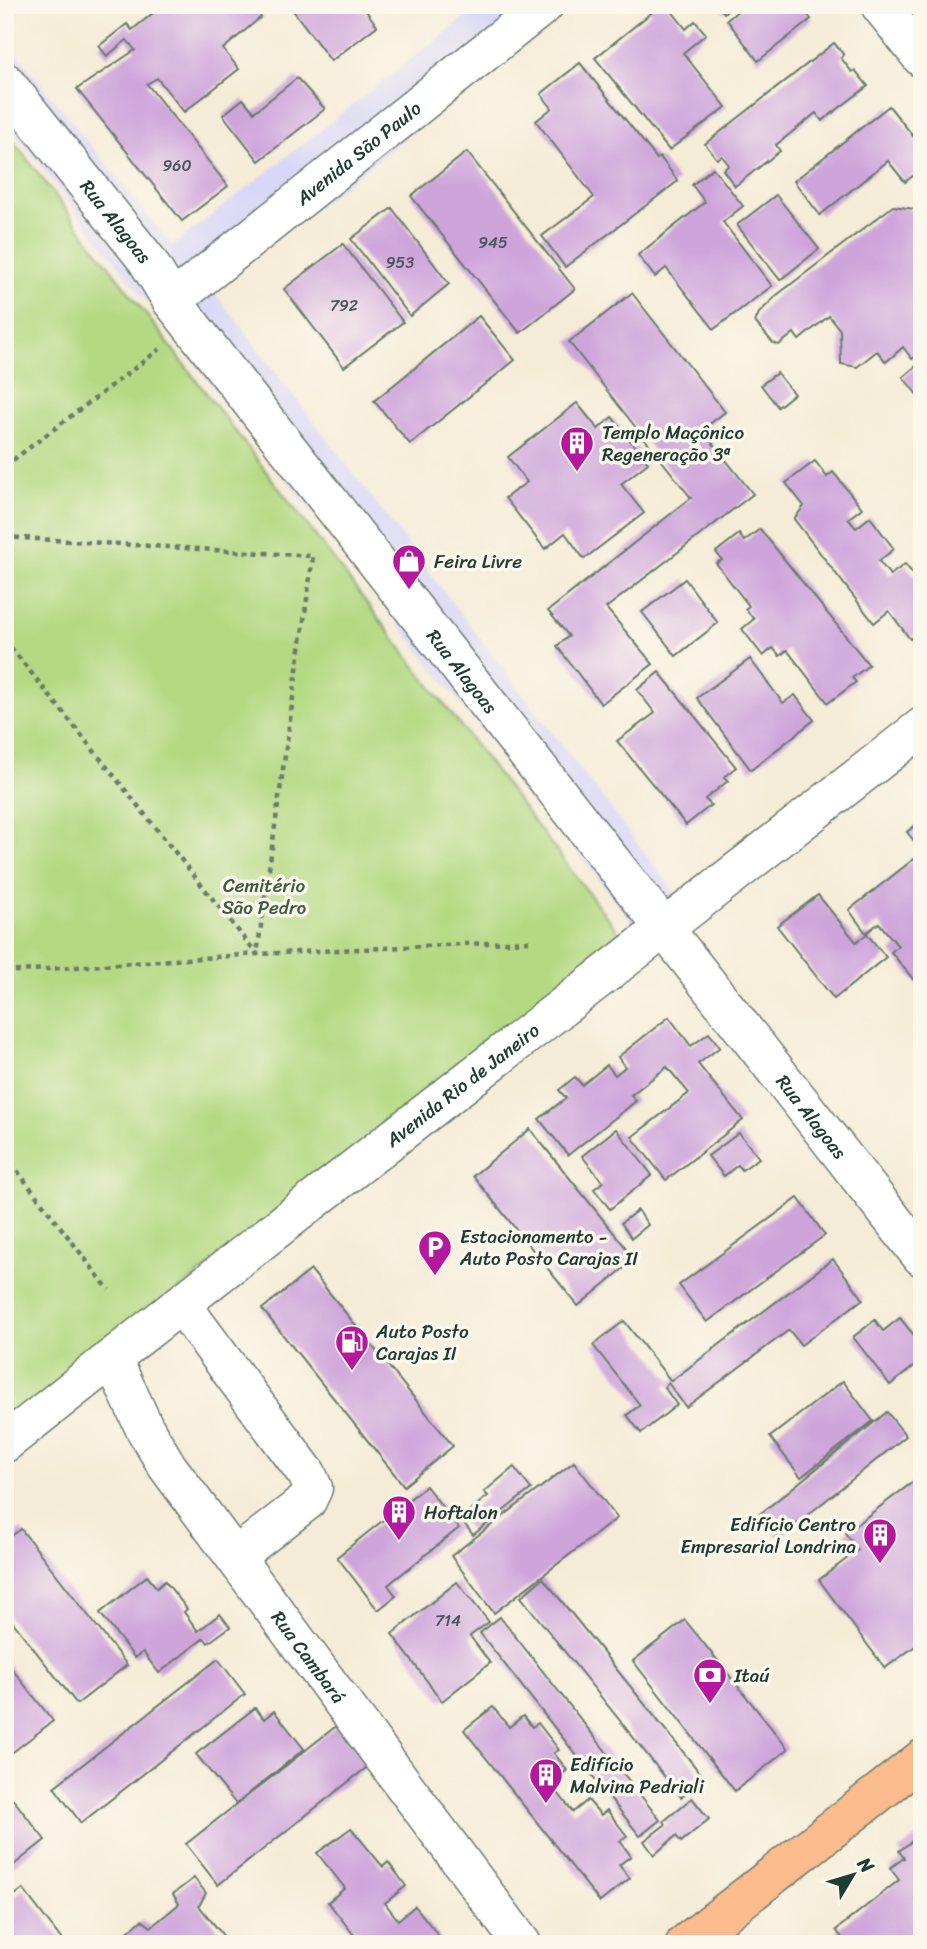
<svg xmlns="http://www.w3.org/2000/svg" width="927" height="1949" font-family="Sriracha,sans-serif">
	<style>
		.built { fill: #d9d7f7 }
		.green { fill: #b4d982; stroke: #6a8b5b; stroke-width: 2 }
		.building { fill: #cea5db }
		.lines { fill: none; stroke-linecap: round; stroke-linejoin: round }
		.minor-casing { stroke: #6a7a6d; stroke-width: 41 }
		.major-casing { stroke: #6a7a6d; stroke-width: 41 }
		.path { stroke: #6a7a6d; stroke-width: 4.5; stroke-dasharray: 5 5; stroke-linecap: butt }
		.minor { stroke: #fff; stroke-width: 38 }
		.major { stroke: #fbbb8d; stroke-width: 38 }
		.labels { text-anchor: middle; stroke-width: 7; stroke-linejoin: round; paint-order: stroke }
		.number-label { font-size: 16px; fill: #4b575e }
		.street-label { font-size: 19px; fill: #1f3d34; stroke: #fbf7ec }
		.poi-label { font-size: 19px; fill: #1f3d34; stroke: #fbf7ec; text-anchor: start }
		.park-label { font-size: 19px; fill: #3d5c44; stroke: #fbf7ec }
	</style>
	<rect width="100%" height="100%" fill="#fbf7ec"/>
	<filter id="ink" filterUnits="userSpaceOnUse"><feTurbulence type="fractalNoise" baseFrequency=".0143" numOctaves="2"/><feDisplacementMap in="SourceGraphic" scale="14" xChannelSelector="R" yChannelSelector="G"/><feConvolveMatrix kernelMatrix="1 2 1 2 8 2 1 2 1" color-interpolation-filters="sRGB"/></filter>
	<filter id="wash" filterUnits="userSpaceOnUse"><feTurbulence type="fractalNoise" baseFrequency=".00686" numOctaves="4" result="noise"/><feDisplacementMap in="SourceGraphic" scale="28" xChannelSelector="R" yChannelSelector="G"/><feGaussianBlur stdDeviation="1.57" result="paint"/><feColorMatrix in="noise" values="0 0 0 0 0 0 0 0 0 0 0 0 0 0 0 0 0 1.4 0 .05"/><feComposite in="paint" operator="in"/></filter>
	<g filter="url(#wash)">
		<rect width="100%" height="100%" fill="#f5ecd7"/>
		<path class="built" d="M481 5H575L212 289 676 894 635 926 5 120V39L172 246Z"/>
		<path class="green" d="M5 130 626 942 5 1425Z"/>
		<g id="blocks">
			<g class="building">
				<path d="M163 5H252L261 17 223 49 239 69 184 112 157 78 147 84 228 186 182 221 77 89 135 50 127 40 107 56 99 46 127 24 132 30Z"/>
				<path d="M289 5H362L377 26 331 61Z"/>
				<path d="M647 5H667L686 29 695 21 706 34 683 53 726 107 669 150 595 58 651 13 645 6Z"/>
				<path d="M718 5H733L724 13Z"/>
				<path d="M745 5H800L811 19 758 61 727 20Z"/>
				<path d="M834 43 844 55 841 58 852 72 855 70 868 86 822 121 816 113 776 145 780 151 735 186 723 170 729 165 722 156 717 159 705 144Z"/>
				<path d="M580 63 657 159 660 157 678 181 565 267 542 236 594 197 536 121 552 108 541 94Z"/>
				<path d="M297 78 325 109 259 161 223 115 243 99 254 112Z"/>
				<path d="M889 106 922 147V169L905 182 888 161 820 215 794 181Z"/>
				<path d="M467 152 575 289 520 333 411 196Z"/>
				<path d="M713 168 743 206 723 222 772 286 714 329 666 268 655 277 638 255 705 202 692 185Z"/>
				<path d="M776 195 819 249 780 280 737 225Z"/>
				<path d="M893 206 922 210V351L912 359 903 347 886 362 877 351 857 367 841 364 840 330 829 316 799 340 794 333 779 345 773 343 755 322 759 313 777 295Z"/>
				<path d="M392 208 449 284 410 316 351 239Z"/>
				<path d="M343 244 403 322 344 367 284 289Z"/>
				<path d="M632 293 725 412 702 430 753 494 606 608 653 664 601 704 557 646 569 636 548 611 691 498 569 342Z"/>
				<path d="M479 316 515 360 410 444 374 401Z"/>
				<path d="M922 361V401L903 377Z"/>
				<path d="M777 373 794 394 778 407 761 385Z"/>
				<path d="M577 403 598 429 612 417 648 463 621 484 644 513 584 559 565 533 545 549 505 498 527 482 508 457Z"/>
				<path d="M815 461 827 477 833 472 862 508 848 519 856 528 870 517 894 549 879 561 890 575 905 564 922 585V629L910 639 889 611 874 623 794 519 804 506 786 483Z"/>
				<path d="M760 529 869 665 852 678 856 682 828 703 787 650 780 656 773 648 763 656 742 629 754 619 745 609 749 606 716 563 722 560 716 552 739 534 744 541Z"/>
				<path d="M685 579 718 623 676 656 642 612Z"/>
				<path d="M750 659 783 703 795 695 814 720 751 770 697 698Z"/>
				<path d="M659 672 736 767 724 777 728 781 705 799 711 805 686 825 617 741 655 713 637 690Z"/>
				<path d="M922 820V851L907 832Z"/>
				<path d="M914 859 922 869V990L891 952 898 946 879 923 866 933 849 910Z"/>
				<path d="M818 895 856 942 867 934 886 957 834 999 777 926Z"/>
				<path d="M669 1017 691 1046 709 1033 720 1047 698 1064 743 1120 666 1180 632 1137 689 1093 667 1067 631 1095 636 1101 568 1155 539 1119 566 1098 559 1090 575 1077 582 1085 607 1065 615 1075 625 1067 618 1057Z"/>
				<path d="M530 1129 635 1259 578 1306 473 1176Z"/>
				<path d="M616 1129 652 1175 610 1209 594 1189 603 1182 582 1156Z"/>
				<path d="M739 1133 759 1158 742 1170 738 1165 724 1176 708 1156Z"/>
				<path d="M798 1198 825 1235 707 1322 679 1285Z"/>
				<path d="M638 1210 648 1225 632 1238 621 1223Z"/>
				<path d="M833 1259 863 1299 801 1345 789 1330 686 1407 668 1383 664 1387 677 1405 641 1433 627 1415 640 1405 593 1345 624 1321 671 1381Z"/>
				<path d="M311 1270 453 1446 404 1486 262 1309Z"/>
				<path d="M900 1318 922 1345V1360L890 1385 853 1337 875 1320 883 1331Z"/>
				<path d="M843 1381 873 1421 801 1477 770 1437Z"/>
				<path d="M887 1412 906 1436 779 1538 760 1514Z"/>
				<path d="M574 1462 617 1518 494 1613 451 1556Z"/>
				<path d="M514 1467 531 1489 473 1535 460 1518 488 1496 484 1492Z"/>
				<path d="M913 1482 922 1494V1641L885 1668 819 1580 858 1550 845 1533Z"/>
				<path d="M426 1486 459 1528 388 1585 396 1596 378 1610 337 1557Z"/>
				<path d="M21 1529 127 1665 77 1704 5 1612V1541Z"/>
				<path d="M147 1576 157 1588 165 1581 187 1609 184 1612 198 1631 220 1614 230 1627 208 1643 204 1638 159 1673 143 1652 135 1658 100 1613Z"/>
				<path d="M543 1578 705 1779 681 1797 521 1597Z"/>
				<path d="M457 1582 489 1622 470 1636 490 1663 442 1701 392 1634Z"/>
				<path d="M500 1617 660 1820 640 1836 480 1633Z"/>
				<path d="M685 1620 788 1749 735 1791 633 1661Z"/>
				<path d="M218 1659 245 1694 81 1823 54 1787Z"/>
				<path d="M5 1660 53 1721 5 1758Z"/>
				<path d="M493 1707 509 1727 523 1716 532 1727 538 1723 559 1750 554 1753 567 1770 551 1784 573 1812 588 1800 601 1815 607 1810 627 1836 620 1841 631 1856 619 1865 630 1878 600 1902 464 1730Z"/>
				<path d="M255 1708 264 1719 274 1711 304 1749 236 1804 196 1754Z"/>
				<path d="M344 1720 376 1760 218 1885 186 1844Z"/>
				<path d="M5 1789 45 1840 5 1872Z"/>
				<path d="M692 1798 709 1819 681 1842 676 1836 654 1855 644 1841 666 1824 664 1821Z"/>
				<path d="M351 1828 383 1867 388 1862 406 1886 385 1903 398 1920 415 1906 445 1944H361L328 1902 345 1888 317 1853Z"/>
				<path d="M916 1838 922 1843V1894L915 1899 922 1908V1944H847L836 1930 899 1880 890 1868 904 1858 899 1851Z"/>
				<path d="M194 1878 206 1893 199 1906 230 1944H130L122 1937 142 1920 151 1927 179 1904 173 1894Z"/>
				<path d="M23 1889 65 1944H5V1903Z"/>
			</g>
		</g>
	</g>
	<g filter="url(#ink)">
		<use href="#blocks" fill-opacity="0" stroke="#6a7a6d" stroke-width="2"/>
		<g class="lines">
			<g class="minor-casing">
				<g id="minor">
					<path d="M880 5 922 58"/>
					<path id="s1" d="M5 82 147 260 172 301 922 1257"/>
					<path id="s2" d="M172 301 544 5"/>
					<path d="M181 1304 307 1474 313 1488 307 1501 235 1557"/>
					<path id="s3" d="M112 1358 144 1427 167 1466 522 1944"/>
					<path id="s4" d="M5 1443C308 1201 617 967 922 727"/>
				</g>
			</g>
			<g class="major-casing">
				<path id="major" d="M685 1944 922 1759"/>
			</g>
			<g class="path">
				<path d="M5 466 160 349"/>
				<path d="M5 537 313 556 257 954"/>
				<path d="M5 640 256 953"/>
				<path d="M5 972 257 954 529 941"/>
				<path d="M5 1155 109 1290"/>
			</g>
			<use href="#minor" class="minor"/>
			<use href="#major" class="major"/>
		</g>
	</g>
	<defs>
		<g id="building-pin" transform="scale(1.75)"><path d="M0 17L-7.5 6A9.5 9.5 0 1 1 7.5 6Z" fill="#b5179e" stroke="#fbf7ec"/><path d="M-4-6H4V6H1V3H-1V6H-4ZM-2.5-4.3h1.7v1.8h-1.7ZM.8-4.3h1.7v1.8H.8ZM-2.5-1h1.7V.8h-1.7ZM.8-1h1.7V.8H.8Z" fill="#fff"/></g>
		<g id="shop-pin" transform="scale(1.75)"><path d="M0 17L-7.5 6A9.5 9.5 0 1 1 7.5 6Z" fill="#b5179e" stroke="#fbf7ec"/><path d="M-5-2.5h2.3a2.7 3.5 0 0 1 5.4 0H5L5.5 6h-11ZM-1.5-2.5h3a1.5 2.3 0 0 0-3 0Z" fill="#fff"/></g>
		<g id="parking-pin" transform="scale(1.75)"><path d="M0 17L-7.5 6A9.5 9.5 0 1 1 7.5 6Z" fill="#b5179e" stroke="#fbf7ec"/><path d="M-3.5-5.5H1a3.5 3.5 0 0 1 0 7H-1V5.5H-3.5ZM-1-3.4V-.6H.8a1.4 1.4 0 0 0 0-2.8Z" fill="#fff"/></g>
		<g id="fuel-pin" transform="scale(1.75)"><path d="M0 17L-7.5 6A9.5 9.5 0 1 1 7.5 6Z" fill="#b5179e" stroke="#fbf7ec"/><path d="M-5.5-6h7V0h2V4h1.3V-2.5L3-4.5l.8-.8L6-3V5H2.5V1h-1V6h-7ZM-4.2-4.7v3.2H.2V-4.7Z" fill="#fff"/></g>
		<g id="bank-pin" transform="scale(1.75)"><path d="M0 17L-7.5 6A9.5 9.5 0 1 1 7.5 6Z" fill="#b5179e" stroke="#fbf7ec"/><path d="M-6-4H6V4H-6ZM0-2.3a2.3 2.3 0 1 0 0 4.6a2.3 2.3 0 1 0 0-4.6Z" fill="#fff"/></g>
	</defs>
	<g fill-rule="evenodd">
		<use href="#building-pin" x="577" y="443"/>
		<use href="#shop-pin" x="409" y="561"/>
		<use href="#parking-pin" x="435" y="1247"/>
		<use href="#fuel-pin" x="352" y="1342"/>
		<use href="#building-pin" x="399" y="1512"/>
		<use href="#building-pin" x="880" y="1535"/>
		<use href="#bank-pin" x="710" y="1675"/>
		<use href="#building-pin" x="546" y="1775"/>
	</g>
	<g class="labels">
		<g class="number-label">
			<text x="177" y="171">960</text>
			<text x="493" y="248">945</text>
			<text x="400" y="268">953</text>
			<text x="344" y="311">792</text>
			<text x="448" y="1626">714</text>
		</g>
		<g class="street-label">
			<text dy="7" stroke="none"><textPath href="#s2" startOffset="238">Avenida São Paulo</textPath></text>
			<text dy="7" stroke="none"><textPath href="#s1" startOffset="178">Rua Alagoas</textPath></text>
			<text dy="7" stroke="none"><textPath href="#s1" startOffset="746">Rua Alagoas</textPath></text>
			<text dy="7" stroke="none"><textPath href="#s4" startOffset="581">Avenida Rio de Janeiro</textPath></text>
			<text dy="7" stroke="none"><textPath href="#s1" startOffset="1312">Rua Alagoas</textPath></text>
			<text dy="7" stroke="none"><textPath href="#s3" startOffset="359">Rua Cambará</textPath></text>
		</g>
		<g class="poi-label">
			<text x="602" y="439">Templo Maçônico<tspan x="602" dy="22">Regeneração 3ª</tspan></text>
			<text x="434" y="568">Feira Livre</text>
			<text x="460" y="1243">Estacionamento -<tspan x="460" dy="22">Auto Posto Carajas II</tspan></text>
			<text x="376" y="1338">Auto Posto<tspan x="376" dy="22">Carajas II</tspan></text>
			<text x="424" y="1519">Hoftalon</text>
			<text x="856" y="1531" text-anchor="end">Edifício Centro<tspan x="856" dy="22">Empresarial Londrina</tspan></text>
			<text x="734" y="1682">Itaú</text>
			<text x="570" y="1771">Edifício<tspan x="570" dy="22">Malvina Pedriali</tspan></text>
		</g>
		<g class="park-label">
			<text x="264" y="892">Cemitério<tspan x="264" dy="22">São Pedro</tspan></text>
		</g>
	</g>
	<rect width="927" height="1949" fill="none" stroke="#fbf7ec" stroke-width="28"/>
	<g transform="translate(853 1875) rotate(52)" stroke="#fbf7ec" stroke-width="5" paint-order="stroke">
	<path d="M0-5L12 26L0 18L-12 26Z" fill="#1f3d34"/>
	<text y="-10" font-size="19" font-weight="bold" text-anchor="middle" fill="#1f3d34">N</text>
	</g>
</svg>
